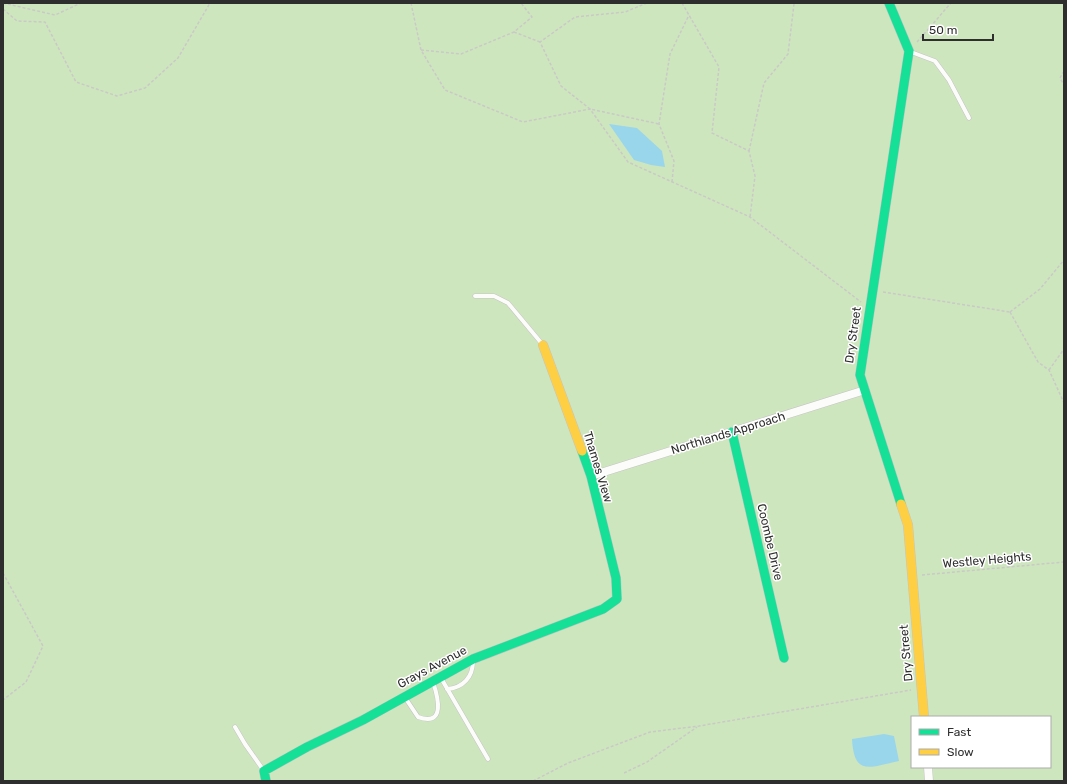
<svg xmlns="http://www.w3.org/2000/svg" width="1067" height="784" font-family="Rubik,sans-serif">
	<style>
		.green { fill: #cee6be; fill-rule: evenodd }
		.water { fill: #99d6ec }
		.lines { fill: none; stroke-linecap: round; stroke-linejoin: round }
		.lane-casing { stroke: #c5c4c5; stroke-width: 5 }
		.street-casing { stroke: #c5c4c5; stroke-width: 9 }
		.fast-casing { stroke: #c5c4c5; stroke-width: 10 }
		.slow-casing { stroke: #c5c4c5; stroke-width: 10 }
		.path { stroke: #c9c9c8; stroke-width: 1.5; stroke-dasharray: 3 2; stroke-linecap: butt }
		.lane { stroke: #fcfcfb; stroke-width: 4 }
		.street { stroke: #fcfcfb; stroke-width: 8 }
		.fast { stroke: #16e098; stroke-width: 9 }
		.slow { stroke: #ffcf43; stroke-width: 9 }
		.labels { text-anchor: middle; stroke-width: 3; stroke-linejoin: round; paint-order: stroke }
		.street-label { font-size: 12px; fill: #2e2e2e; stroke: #fff }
	</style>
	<rect width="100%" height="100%" fill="#ece8e4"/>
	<path class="green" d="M3 3H1064V781H3ZM912 717H1050V767H912Z"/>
	<g class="water">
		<path d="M609 124 637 128 662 151 665 167 651 165 634 160Z"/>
		<path d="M884 734 894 736 899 761C870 767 854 777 852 739Z"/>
	</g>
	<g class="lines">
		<g class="lane-casing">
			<g id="lane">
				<path d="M911 52 935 61 949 80 969 118"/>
				<path d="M475 296H494L508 303 543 345"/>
				<path d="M441 678 488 759"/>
				<path d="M447 689C463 688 473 677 473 661"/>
				<path d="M404 696 418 717C446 727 438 697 433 682"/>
				<path d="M235 727 245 744 264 771"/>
			</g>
		</g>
		<g class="street-casing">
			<g id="street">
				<path d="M591 476 865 390"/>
				<path d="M928 767 929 781"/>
			</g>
		</g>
		<g class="fast-casing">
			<g id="fast">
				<path d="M889 3 909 51 860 375 901 504"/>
				<path d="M732 432 784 658"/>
				<path d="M266 781 264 771 307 747 363 720 473 659 603 609 617 599 616 578 591 476 582 451"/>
			</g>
		</g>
		<g class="slow-casing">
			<g id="slow">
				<path d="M543 345 582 451"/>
				<path d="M901 504 908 525 924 717"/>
			</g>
		</g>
		<g class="path">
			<path d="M3 3 55 15 81 3"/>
			<path d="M411 3 421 50 445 90 523 122 590 109 628 162 750 217 861 302"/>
			<path d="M647 3 625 12 575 17 540 42 561 86 590 109 659 124"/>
			<path d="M682 3 719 67 712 133 749 151 755 176 750 217"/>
			<path d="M3 9 17 21 45 22 76 82 117 96 145 88 178 58 210 3"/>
			<path d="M514 32 540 42"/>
			<path d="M917 42 951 3"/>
			<path d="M421 50 461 54 514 32 532 17 521 3"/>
			<path d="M1064 71 1060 78 1064 85"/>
			<path d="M749 151 764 83 788 54 794 4"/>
			<path d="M672 182 674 161 659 124 670 54 689 15"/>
			<path d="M883 292 1010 312"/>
			<path d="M1010 312 1038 362 1049 370 1064 403"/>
			<path d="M1010 312 1040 289 1064 260"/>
			<path d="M1049 370 1064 349"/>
			<path d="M3 573 43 646 26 682 3 700"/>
			<path d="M922 575 1064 562"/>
			<path d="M624 773 647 762 697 727"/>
			<path d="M533 781 568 763 650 732 699 726 911 690"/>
		</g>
		<use href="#lane" class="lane"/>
		<use href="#street" class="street"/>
		<use href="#fast" class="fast"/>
		<use href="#slow" class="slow"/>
	</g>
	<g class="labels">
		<g class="street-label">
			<text transform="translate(853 335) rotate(-82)" y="4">Dry Street</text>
			<text transform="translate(728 433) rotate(-17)" y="4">Northlands Approach</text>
			<text transform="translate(598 467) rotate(73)" y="4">Thames View</text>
			<text transform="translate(770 542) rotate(77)" y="4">Coombe Drive</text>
			<text transform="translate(987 560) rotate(-5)" y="4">Westley Heights</text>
			<text transform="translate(906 653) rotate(-95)" y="4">Dry Street</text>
			<text transform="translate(432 667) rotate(-28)" y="4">Grays Avenue</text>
		</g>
	</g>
	<rect width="1067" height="784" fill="none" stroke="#2e2e2e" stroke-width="8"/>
	<rect x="911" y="716" width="140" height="52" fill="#ffffff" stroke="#ababab"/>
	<rect x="919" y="729" width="20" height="6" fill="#16e098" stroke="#ababab"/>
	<text x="947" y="736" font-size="12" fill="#2e2e2e">Fast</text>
	<rect x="919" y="749" width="20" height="6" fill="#ffcf43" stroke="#ababab"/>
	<text x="947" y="756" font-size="12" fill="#2e2e2e">Slow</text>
	<path d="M923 34v6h70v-6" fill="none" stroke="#2e2e2e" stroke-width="2"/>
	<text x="929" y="34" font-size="12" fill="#2e2e2e" stroke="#ffffff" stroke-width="3" paint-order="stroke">50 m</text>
</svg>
